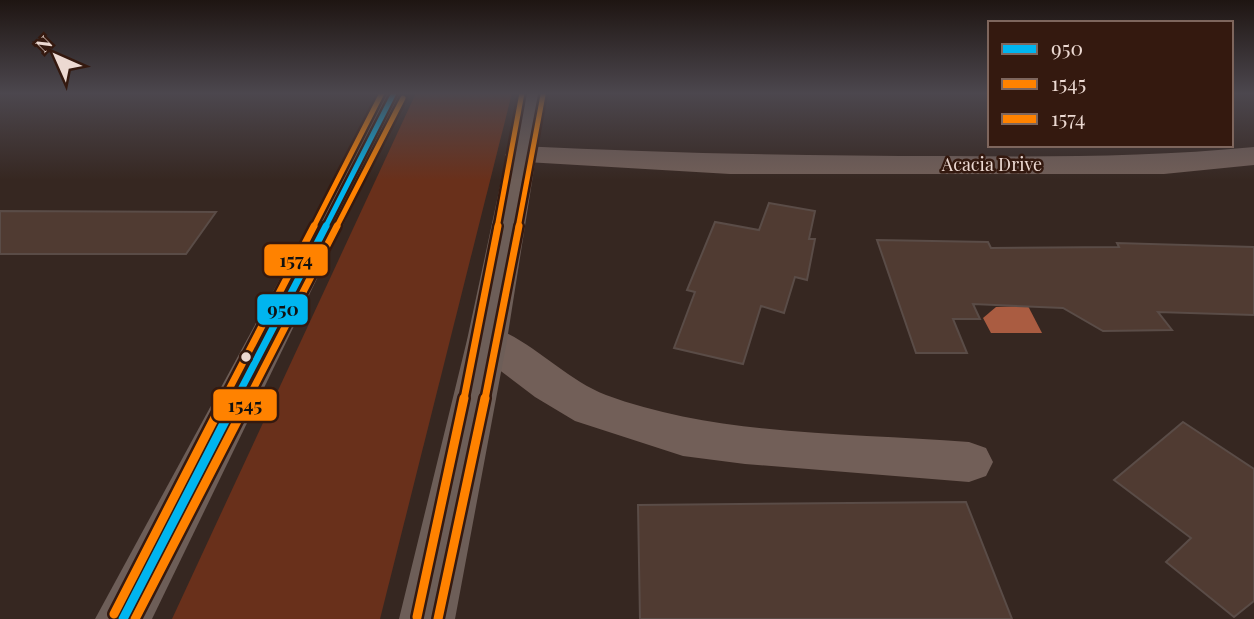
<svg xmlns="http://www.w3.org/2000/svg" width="1254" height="619" font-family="'Playfair Display',serif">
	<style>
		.green { fill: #69301b }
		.water { fill: #aa5c41 }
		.building { fill: #503b32; stroke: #5a4c47; stroke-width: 2 }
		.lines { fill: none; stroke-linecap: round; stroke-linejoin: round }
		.minor { fill: #725f58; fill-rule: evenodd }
		.highway { fill: #6d5e58; fill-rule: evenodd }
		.bus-1-far2-casing { stroke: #34190f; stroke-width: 10 }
		.bus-1-far1-casing { stroke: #34190f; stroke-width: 12 }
		.bus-1-casing { stroke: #34190f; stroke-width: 14 }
		.bus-2-far2-casing { stroke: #34190f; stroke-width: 10 }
		.bus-2-far1-casing { stroke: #34190f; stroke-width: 12 }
		.bus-2-casing { stroke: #34190f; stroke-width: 14 }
		.bus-3-far2-casing { stroke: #34190f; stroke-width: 10 }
		.bus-3-far1-casing { stroke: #34190f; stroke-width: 12 }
		.bus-3-casing { stroke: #34190f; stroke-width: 14 }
		.bus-1-far2 { stroke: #00b5ef; stroke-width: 5 }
		.bus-1-far1 { stroke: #00b5ef; stroke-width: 7 }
		.bus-1 { stroke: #00b5ef; stroke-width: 9 }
		.bus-2-far2 { stroke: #ff8200; stroke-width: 5 }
		.bus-2-far1 { stroke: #ff8200; stroke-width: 7 }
		.bus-2 { stroke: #ff8200; stroke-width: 9 }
		.bus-3-far2 { stroke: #ff8200; stroke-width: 5 }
		.bus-3-far1 { stroke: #ff8200; stroke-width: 7 }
		.bus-3 { stroke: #ff8200; stroke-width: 9 }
		.bus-dot { fill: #ecd9d2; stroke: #34190f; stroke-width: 2.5 }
		.labels { text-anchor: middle; stroke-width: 5; stroke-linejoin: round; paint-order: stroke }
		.far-street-label { font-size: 18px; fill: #ecd9d2; stroke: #34190f }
		.line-badge { stroke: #34190f; stroke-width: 2.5 }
		.pale-badge-label { font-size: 19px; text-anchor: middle; font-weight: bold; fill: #111 }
	</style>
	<rect width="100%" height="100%" fill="#362721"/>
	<path class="green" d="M416 93H512L380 619H172Z"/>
	<path class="water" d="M1028 306 1042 333H991L983 318 996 307Z"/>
	<g class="building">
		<path d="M769 203 815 211 809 239H815L807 280 795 277 784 313 761 306 743 364 674 348 695 292 687 290 715 222 759 230Z"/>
		<path d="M0 211 216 212 186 254H0Z"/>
		<path d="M877 240 988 242 991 248 1119 247 1117 243 1254 247V315L1158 312 1172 330 1103 331 1063 308 973 304 980 319H953L967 353H916Z"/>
		<path d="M1183 422 1254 469V601L1234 617 1166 562 1191 538 1114 480Z"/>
		<path d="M966 502 1012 619H640L638 505Z"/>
	</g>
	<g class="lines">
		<g class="minor">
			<path d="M520 146C662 153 803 156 946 156 1049 157 1151 157 1254 147V165L1164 174H730L509 161 505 155 509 149Z"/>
			<path d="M487 325C530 338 563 378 606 395 716 436 852 433 969 442L986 448 993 462 986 476 969 482 745 464 683 456 575 421 535 397 473 350 467 340 473 330Z"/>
		</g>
		<g class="highway">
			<path d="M381 93H407L152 619H95Z"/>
			<path d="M520 93H546L507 340 455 619H399L467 340Z"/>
		</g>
		<g class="bus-1-far2-casing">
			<path id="bus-1-far2" d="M325 228 394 93"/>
		</g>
		<g class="bus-1-far1-casing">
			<path id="bus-1-far1" d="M236 399 326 226"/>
		</g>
		<g class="bus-1-casing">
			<path id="bus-1" d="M123 619 237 398"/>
		</g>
		<g class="bus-2-far2-casing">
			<g id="bus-2-far2">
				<path d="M336 228 403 98"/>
				<path d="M518 228 543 95"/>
			</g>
		</g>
		<g class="bus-2-far1-casing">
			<g id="bus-2-far1">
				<path d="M248 399 337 226"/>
				<path d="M485 399 519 226"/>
			</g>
		</g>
		<g class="bus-2-casing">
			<g id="bus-2">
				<path d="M135 619 249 398"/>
				<path d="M438 619 485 398"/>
			</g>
		</g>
		<g class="bus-3-far2-casing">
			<g id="bus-3-far2">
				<path d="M313 228 382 93"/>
				<path d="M497 228 522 93"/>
			</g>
		</g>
		<g class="bus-3-far1-casing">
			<g id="bus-3-far1">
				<path d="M224 399 314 226"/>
				<path d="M464 399 498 226"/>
			</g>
		</g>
		<g class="bus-3-casing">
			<g id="bus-3">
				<path d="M114 614 225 398"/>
				<path d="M417 617 464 398"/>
			</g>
		</g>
		<use href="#bus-1-far2" class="bus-1-far2"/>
		<use href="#bus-1-far1" class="bus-1-far1"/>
		<use href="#bus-1" class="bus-1"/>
		<use href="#bus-2-far2" class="bus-2-far2"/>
		<use href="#bus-2-far1" class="bus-2-far1"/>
		<use href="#bus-2" class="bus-2"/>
		<use href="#bus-3-far2" class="bus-3-far2"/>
		<use href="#bus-3-far1" class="bus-3-far1"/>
		<use href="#bus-3" class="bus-3"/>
	</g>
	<linearGradient id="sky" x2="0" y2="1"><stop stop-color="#1e1512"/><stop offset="0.52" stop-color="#4c474e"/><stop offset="1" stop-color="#4c474e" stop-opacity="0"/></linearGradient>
	<rect width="1254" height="180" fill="url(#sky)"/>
	<circle class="bus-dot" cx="246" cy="357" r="6"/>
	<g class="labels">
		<g class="far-street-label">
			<text x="992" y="171">Acacia Drive</text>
		</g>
	</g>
	<g class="line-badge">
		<rect x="263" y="243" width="66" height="34" rx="7" fill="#ff8200"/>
		<rect x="256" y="293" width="53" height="33" rx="7" fill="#00b5ef"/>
		<rect x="212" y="388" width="66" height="34" rx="7" fill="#ff8200"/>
	</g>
	<g class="pale-badge-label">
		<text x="296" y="267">1574</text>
		<text x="283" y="316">950</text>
		<text x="245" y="412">1545</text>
	</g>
	<rect x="988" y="21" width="245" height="126" fill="#34190f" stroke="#7e665d" stroke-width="2"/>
	<rect x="1002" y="44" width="35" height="10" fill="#00b5ef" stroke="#7e665d" stroke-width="2"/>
	<text x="1051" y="56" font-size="21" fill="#ecd9d2">950</text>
	<rect x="1002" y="79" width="35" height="10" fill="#ff8200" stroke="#7e665d" stroke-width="2"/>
	<text x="1051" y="91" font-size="21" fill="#ecd9d2">1545</text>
	<rect x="1002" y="114" width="35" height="10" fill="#ff8200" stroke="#7e665d" stroke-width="2"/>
	<text x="1051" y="126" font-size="21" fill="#ecd9d2">1574</text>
	<g transform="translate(56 56) rotate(315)" stroke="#34190f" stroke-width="5" paint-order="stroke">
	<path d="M0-5L12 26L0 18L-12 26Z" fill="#ecd9d2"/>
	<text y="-10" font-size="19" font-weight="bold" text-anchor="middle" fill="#ecd9d2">N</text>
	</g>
</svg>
